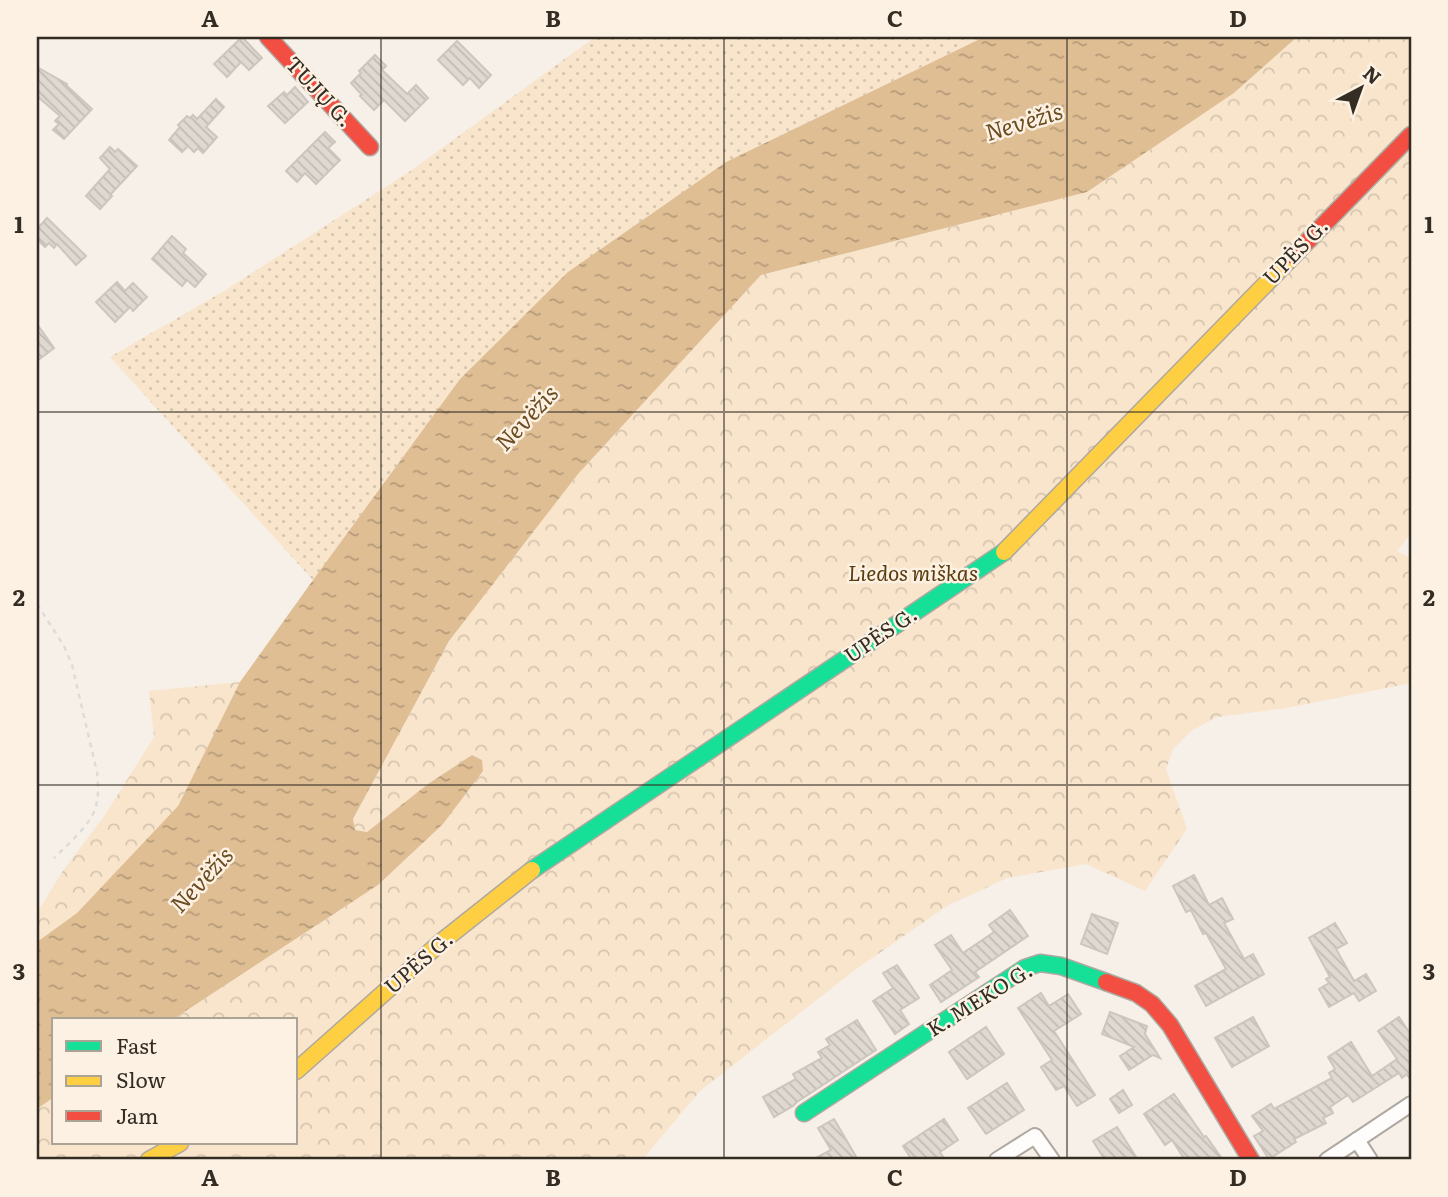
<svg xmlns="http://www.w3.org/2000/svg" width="1448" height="1197" font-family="Literata,serif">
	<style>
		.grass { fill: url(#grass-dots) }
		.forest { fill: url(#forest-crowns) }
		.water { fill: url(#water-ripples) }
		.building { fill: url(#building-back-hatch); stroke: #ccc6bf; stroke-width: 2 }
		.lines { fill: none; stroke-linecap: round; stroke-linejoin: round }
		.street-casing { stroke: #aea8a0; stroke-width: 18 }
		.fast-casing { stroke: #aea8a0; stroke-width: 19 }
		.slow-casing { stroke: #aea8a0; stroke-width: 19 }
		.jam-casing { stroke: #aea8a0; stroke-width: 19 }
		.path { stroke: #dedcda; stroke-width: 2.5; stroke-dasharray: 5 5; stroke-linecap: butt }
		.street { stroke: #fefdfc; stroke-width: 14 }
		.fast { stroke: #16e098; stroke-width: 16 }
		.slow { stroke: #ffcf43; stroke-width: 16 }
		.jam { stroke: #f24e42; stroke-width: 16 }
		.grid { fill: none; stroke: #342d24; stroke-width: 2; stroke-opacity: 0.55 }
		.labels { text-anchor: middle; stroke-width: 5; stroke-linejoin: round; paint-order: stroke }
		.street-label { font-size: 21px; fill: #342d24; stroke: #fcf1e3 }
		.park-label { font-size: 21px; font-style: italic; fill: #593c0e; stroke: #fcf1e3 }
		.water-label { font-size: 23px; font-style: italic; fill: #6c4d22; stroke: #fcf1e3 }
		.neatline { fill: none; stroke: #342d24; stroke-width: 2.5 }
		.grid-label { font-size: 23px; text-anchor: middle; font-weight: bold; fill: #342d24 }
	</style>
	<defs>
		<pattern id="grass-dots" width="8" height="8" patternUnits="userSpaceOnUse" patternTransform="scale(1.75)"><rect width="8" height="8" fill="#f9e5cc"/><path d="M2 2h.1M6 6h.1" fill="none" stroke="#d6c5af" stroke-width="1.8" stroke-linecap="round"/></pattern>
		<pattern id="forest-crowns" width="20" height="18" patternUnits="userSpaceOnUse" patternTransform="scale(1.75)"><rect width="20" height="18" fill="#f9e5cc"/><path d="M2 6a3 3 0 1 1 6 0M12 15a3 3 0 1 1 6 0" fill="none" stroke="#d6c5af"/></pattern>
		<pattern id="water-ripples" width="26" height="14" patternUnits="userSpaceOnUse" patternTransform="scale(1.75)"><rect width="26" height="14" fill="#dfbe94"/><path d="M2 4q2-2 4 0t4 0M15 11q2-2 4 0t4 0" fill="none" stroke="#b69b79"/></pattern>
		<pattern id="building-back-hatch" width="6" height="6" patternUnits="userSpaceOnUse" patternTransform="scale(1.75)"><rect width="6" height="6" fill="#dfd9d1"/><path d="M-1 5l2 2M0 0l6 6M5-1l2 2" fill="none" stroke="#c0bbb3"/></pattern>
	</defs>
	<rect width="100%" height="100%" fill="#f6f0e9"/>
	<path class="grass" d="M595 37H669L673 40 676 37H984L726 162 460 379 313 580 110 357 224 291 409 172Z"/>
	<g class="forest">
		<path d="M1297 37H1411V533L1397 551 1411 558V683L1287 708 1217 717 1191 731 1173 749 1166 769 1187 829 1145 891 1086 864 1007 878 947 906 855 970 700 1091 642 1160H37V1109L54 1097V1143H296V1020H172L378 885 443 823 483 771 481 760 472 755 428 784 367 832 355 830 353 819 449 641 578 474 761 275 1087 192 1234 93Z"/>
		<path d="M240 682 178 806 77 913 37 942V913L62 872 105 815 154 737 149 691Z"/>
	</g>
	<path class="water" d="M984 37H1297L1234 93 1087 192 761 275 578 474 449 641 353 819 355 830 367 832 428 784 472 755 482 760 483 771 443 824 378 885 172 1020H54V1097L37 1109V942L77 913 178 806 240 682 313 580 460 379 568 272 726 162Z"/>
	<g class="building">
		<path d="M242 37 262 58 249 70 241 62 227 77 214 64Z"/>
		<path d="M457 41 491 75 479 88 470 78 463 85 438 60Z"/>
		<path d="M375 55 386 66 382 70 407 94 416 85 428 98 405 121 384 100 374 110 360 96 362 95 351 83 361 73 359 71Z"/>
		<path d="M37 67 67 84 66 85 92 109 64 139 53 130 59 124 55 121 60 116 37 96Z"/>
		<path d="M295 87 308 102 285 123 268 106 284 92 287 95Z"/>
		<path d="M216 99 224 107 206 127 217 137 203 153 198 148 194 152 188 146 182 152 169 140 180 127 178 125 187 116 190 118 193 115 197 119Z"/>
		<path d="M325 132 335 142 328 148 340 160 316 184 305 173 297 182 286 171Z"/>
		<path d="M110 147 115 152 118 149 137 166 110 195 112 196 100 209 86 196 110 169 100 158Z"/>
		<path d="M47 218 86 256 76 265 57 244 54 248 49 243 45 247 37 239V229Z"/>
		<path d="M172 236 186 249 183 253 206 274 195 287 187 280 182 286 152 259Z"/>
		<path d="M117 282 125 291 133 283 147 297 133 311 130 307 115 322 96 302Z"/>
		<path d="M37 324 54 348 37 361Z"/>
		<path d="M1194 875 1209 905 1222 898 1233 919 1224 923 1244 959 1253 954 1264 974 1206 1006 1195 986 1226 969 1206 933 1203 934 1191 910 1186 912 1173 886Z"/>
		<path d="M1010 910 1028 936 975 972 979 977 941 1002 930 985 952 970 935 945 951 935 963 953 994 932 989 925Z"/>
		<path d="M1092 914 1118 923 1107 954 1081 944Z"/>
		<path d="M1335 923 1347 943 1336 949 1354 981 1366 974 1376 991 1359 1001 1354 993 1329 1007 1319 989 1329 983 1326 979 1330 977 1309 938Z"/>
		<path d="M897 965 919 998 900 1010 909 1024 895 1034 873 1001 893 988 883 973Z"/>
		<path d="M1041 993 1049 1006 1068 994 1081 1014 1054 1031 1095 1095 1077 1106 1064 1086 1056 1090 1041 1067 1052 1060 1018 1008Z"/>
		<path d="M1110 1012 1147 1026 1145 1034 1160 1058 1153 1055 1129 1070 1120 1056 1134 1047 1102 1034Z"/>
		<path d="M1253 1017 1269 1046 1232 1067 1215 1038Z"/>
		<path d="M1399 1017 1411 1035V1081L1407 1074 1402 1078 1399 1073 1353 1102 1348 1095 1330 1107 1333 1113 1323 1118 1326 1123 1294 1139 1296 1142 1269 1159 1254 1136 1263 1131 1252 1116 1271 1104 1274 1109 1332 1078 1329 1073 1335 1069 1328 1057 1351 1042 1372 1076 1397 1059 1378 1031Z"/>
		<path d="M857 1020 876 1050 797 1102 793 1106 774 1117 763 1097 796 1079 793 1074 822 1058 818 1052 830 1045 826 1039Z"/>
		<path d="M986 1027 1004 1054 967 1079 949 1052Z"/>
		<path d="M1007 1083 1024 1110 986 1134 968 1108Z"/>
		<path d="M1123 1090 1132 1105 1119 1113 1110 1099Z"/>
		<path d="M1174 1094 1204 1137 1206 1136 1223 1160H1185L1172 1140 1165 1145 1144 1114Z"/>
		<path d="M834 1119 858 1160H812L831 1150 818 1128Z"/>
		<path d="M944 1119 958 1140 940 1152 945 1160H912L903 1146Z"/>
		<path d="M1117 1127 1138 1160H1105L1093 1141Z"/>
	</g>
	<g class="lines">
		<g class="street-casing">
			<g id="street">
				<path d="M1357 1140 1370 1160"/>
				<path d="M997 1160 1035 1136 1052 1160"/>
				<path d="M1327 1160 1411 1104"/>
			</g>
		</g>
		<g class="fast-casing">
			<g id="fast">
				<path d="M532 870 1004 552"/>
				<path d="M804 1113 1025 968 1040 963 1061 966 1106 982"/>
			</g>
		</g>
		<g class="slow-casing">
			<g id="slow">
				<path d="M1004 552 1293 256"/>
				<path d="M296 1071 440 943 532 870"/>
				<path d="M149 1160 180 1143"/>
			</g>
		</g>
		<g class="jam-casing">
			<g id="jam">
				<path d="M268 37 370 147"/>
				<path d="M1293 256 1411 135"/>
				<path d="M1106 982 1136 993 1152 1004 1170 1025 1251 1160"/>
			</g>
		</g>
		<path class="path" d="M37 604 64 646 72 665 97 772C98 783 99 795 96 806 92 824 67 845 54 858"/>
		<use href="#street" class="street"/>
		<use href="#fast" class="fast"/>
		<use href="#slow" class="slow"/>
		<use href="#jam" class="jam"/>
	</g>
	<path class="grid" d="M381 37V1160M724 37V1160M1067 37V1160M37 412H1411M37 785H1411"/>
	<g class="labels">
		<g class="street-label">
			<text transform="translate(319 92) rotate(47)" y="7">TUJŲ G.</text>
			<text transform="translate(1296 252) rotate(-46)" y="7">UPĖS G.</text>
			<text transform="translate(881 635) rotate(-34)" y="7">UPĖS G.</text>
			<text transform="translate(419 963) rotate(-41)" y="7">UPĖS G.</text>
			<text transform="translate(980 1000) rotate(-32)" y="7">K. MEKO G.</text>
		</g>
		<g class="park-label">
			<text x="913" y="581">Liedos miškas</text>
		</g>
		<g class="water-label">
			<text transform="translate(1024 122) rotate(-17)" y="8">Nevėžis</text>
			<text transform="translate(527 418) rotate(-47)" y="8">Nevėžis</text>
			<text transform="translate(202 880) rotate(-47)" y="8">Nevėžis</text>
		</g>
	</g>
	<rect width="1448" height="1197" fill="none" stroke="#fcf1e3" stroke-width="77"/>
	<rect x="52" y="1018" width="245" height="126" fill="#fcf1e3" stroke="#aca397" stroke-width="2"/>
	<rect x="66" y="1041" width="35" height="10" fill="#16e098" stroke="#aca397" stroke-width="2"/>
	<text x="116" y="1054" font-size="21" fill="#342d24">Fast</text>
	<rect x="66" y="1076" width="35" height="10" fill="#ffcf43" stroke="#aca397" stroke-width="2"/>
	<text x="116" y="1088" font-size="21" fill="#342d24">Slow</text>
	<rect x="66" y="1111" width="35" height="10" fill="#f24e42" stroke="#aca397" stroke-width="2"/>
	<text x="116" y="1124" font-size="21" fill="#342d24">Jam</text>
	<g transform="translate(1361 88) rotate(41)" stroke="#fcf1e3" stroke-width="5" paint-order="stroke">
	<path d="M0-5L12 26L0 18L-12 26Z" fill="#342d24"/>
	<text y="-10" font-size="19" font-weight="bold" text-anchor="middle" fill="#342d24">N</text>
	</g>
	<rect x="38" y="38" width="1372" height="1120" class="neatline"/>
	<g class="grid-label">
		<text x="210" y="27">A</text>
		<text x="553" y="27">B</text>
		<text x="895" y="27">C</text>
		<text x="1238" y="27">D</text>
		<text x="19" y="233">1</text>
		<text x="1429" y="233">1</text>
		<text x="19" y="606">2</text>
		<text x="1429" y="606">2</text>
		<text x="19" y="980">3</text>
		<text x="1429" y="980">3</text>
		<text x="210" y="1186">A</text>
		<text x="553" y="1186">B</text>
		<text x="895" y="1186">C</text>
		<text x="1238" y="1186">D</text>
	</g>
</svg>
